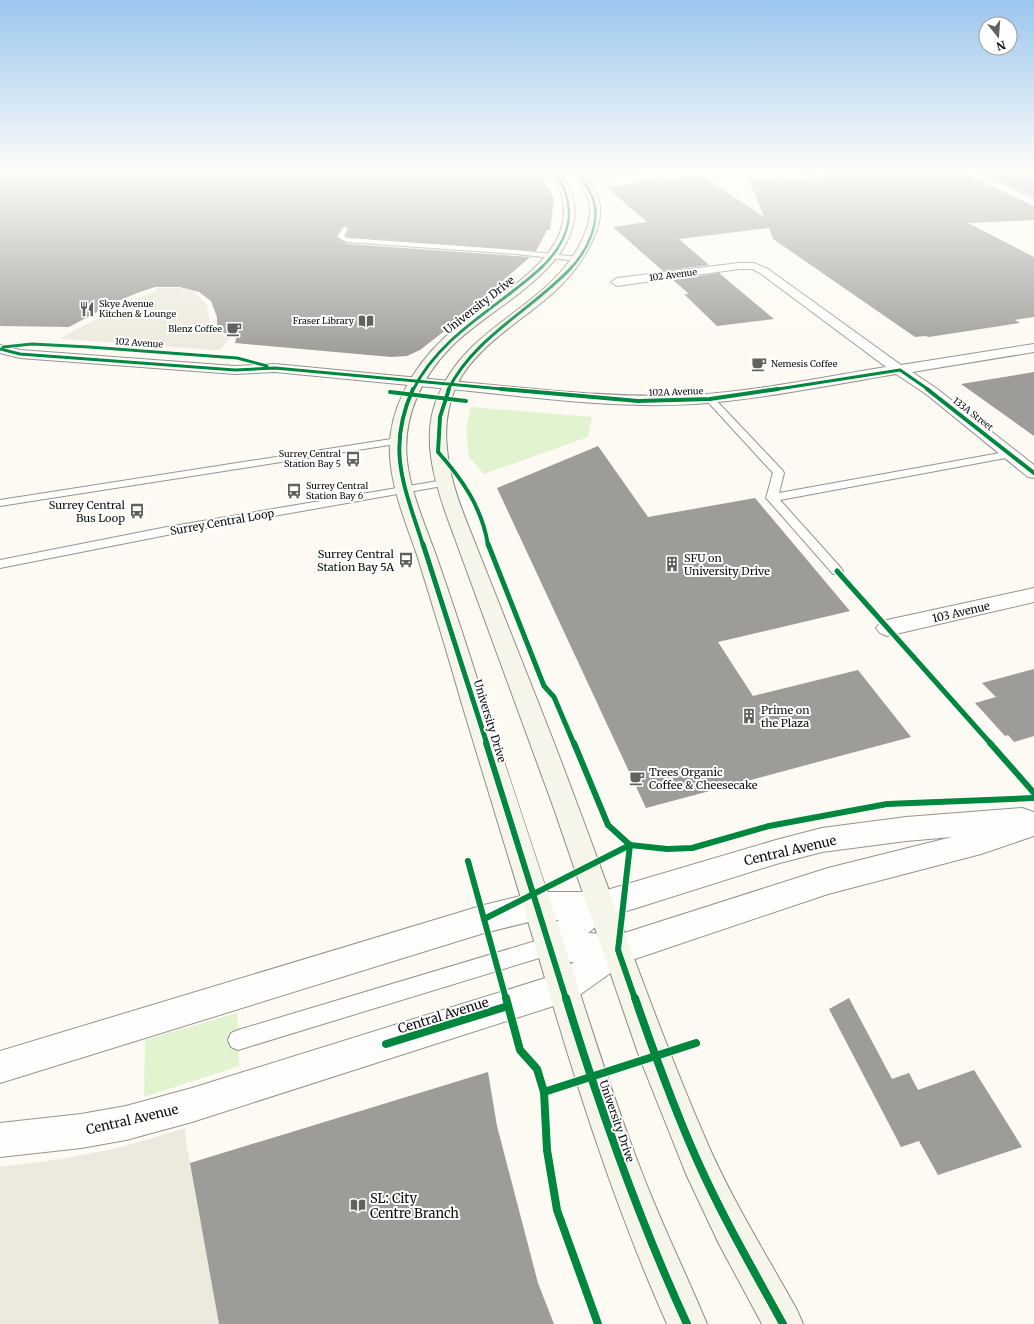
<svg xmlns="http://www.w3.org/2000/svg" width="1034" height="1324" font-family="Merriweather,serif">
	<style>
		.green { fill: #e2f3d0 }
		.plaza { fill: #eceadd }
		.building { fill: #9e9c98 }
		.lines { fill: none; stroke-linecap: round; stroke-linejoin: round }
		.service-casing { stroke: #959491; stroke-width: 2 }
		.minor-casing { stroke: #959491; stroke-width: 2 }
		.tertiary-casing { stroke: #959491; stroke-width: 2 }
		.secondary-casing { stroke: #8c8b87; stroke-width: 2 }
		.service { fill: #fffefd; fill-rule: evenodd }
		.minor { fill: #fffefd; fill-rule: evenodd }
		.tertiary { fill: #fffefd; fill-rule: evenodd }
		.secondary { fill: #f5f5ea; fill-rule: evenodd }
		.cycleway-far5-casing { stroke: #fff; stroke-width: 3.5 }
		.cycleway-far4-casing { stroke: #fff; stroke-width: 4.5 }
		.cycleway-far3-casing { stroke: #fff; stroke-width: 6 }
		.cycleway-far2-casing { stroke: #fff; stroke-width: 8 }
		.cycleway-far1-casing { stroke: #fff; stroke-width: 8 }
		.cycleway-casing { stroke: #fff; stroke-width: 10 }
		.cycleway-far5 { stroke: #00873e; stroke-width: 2.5 }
		.cycleway-far4 { stroke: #00873e; stroke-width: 3 }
		.cycleway-far3 { stroke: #00873e; stroke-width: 4 }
		.cycleway-far2 { stroke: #00873e; stroke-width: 5 }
		.cycleway-far1 { stroke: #00873e; stroke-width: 6 }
		.cycleway { stroke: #00873e; stroke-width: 8 }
		.labels { text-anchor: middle; stroke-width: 4; stroke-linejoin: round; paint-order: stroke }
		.far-street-label { font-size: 9px; fill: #0e0e0e; stroke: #fff }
		.far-poi-label { font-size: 9px; fill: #0e0e0e; stroke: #fff; text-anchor: start }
		.street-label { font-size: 11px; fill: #0e0e0e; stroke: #fff }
		.poi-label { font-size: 11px; fill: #0e0e0e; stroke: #fff; text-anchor: start }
		.near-street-label { font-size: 13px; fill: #0e0e0e; stroke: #fff }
		.near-poi-label { font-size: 13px; fill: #0e0e0e; stroke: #fff; text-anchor: start }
	</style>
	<rect width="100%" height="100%" fill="#fcfaf2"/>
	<g class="green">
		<path d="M471 407 592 417 588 437 484 474 469 457 466 429Z"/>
		<path d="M237 1013 239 1066 144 1097 145 1040Z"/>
	</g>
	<g class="plaza">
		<path d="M157 288H180L193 291 207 305 212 332 230 337 222 348 219 350H214L62 339V337L131 301 156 291Z"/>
		<path d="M186 1128 185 1136 219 1324H0V1167L62 1159 122 1147Z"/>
	</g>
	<g class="building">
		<path d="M0 172H485L541 175 554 199 550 230H547L536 251 348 237 346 235 349 228 346 226 342 227 336 237 347 244 530 257 451 326 420 350 407 356 391 357 235 343 237 335 217 332V317L211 301 199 292 180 287H155L137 293 114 303 69 327 0 326Z"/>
		<path d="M826 172H960L1034 207V220L968 223 1034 257V317L1015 320 1020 323 929 337 926 336 915 337 773 239 769 228 679 239 709 265 663 271 613 227 647 222 605 186 635 184 633 182 637 181 703 176 764 217 748 178H772L787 180 825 179Z"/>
		<path d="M977 172H1018L1034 179V197Z"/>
		<path d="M719 273 774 319 717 326 684 294H689L673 280Z"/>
		<path d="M1034 372V436L961 384Z"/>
		<path d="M598 446 648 517 755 498 850 611 718 642 753 696 858 670 911 737 646 808 497 488Z"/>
		<path d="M1034 669V736L1014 742 1008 735 1005 736 975 703 996 697 982 683Z"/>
		<path d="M849 998 892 1079 909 1073 918 1090 974 1070 1022 1147 938 1175 919 1141 901 1147 829 1009Z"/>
		<path d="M488 1072 497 1126 538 1283 554 1324H219L190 1163Z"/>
	</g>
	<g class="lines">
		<g class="service-casing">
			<g id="service">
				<path d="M621 172H641L582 180 579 178Z"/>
				<path d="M345 227 348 229 344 236 348 238 516 250 577 257 581 259 577 261 516 254 347 242 337 237 343 228Z"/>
				<path d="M710 396 713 397 783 471 784 473 779 493 1011 451 1016 454 1011 457 780 500 841 568 843 571 841 574H833L768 500 766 498 773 473 707 401 705 399 707 397Z"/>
				<path d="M398 438 403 441 402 443 0 506V500Z"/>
				<path d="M444 480 448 481 449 483 448 485 167 535 0 568V560L167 527Z"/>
				<path d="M549 937 556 939 558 946 556 953 549 955 238 1050 231 1047 228 1040 231 1033 238 1030Z"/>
			</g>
		</g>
		<g class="minor-casing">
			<g id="minor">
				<path d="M805 172H815L813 177H807Z"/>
				<path d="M961 172H973L1034 199V206Z"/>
				<path d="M739 263H754L768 269 901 365 1034 344V352L912 372 936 388 1034 465V478L1028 477 926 394 896 374C830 385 762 399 695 404 613 409 531 397 450 389L445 388 443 385 445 382 450 381C531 388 613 399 694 395 758 391 823 377 886 367L760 273 752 269H739L617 286 611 282 617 278Z"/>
				<path d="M1034 588V602L887 636 880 633 876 628 880 623 887 620Z"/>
			</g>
		</g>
		<g class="tertiary-casing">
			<g id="tertiary">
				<path d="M0 345 20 350 235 366 275 364 450 381 455 382 457 385 455 388 450 389 275 372 235 374 20 358 0 353Z"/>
				<path d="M1022 808 1034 812V836L981 854 828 894 626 962 574 999 563 1003 192 1122 126 1140 81 1148 0 1157V1123L81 1114 126 1106 192 1088 555 975 574 962 549 961 539 956 534 946 539 936 559 920H537L484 933 0 1083V1051L484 905 537 892H600L776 840 822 828 906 817ZM952 837 828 868 618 935 588 933 608 917 776 864 822 852 906 841Z"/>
			</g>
		</g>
		<g class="secondary-casing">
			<g id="secondary">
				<path d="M551 172H560C565 181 572 190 574 201 584 267 491 306 452 346 422 376 402 417 407 461 411 494 426 527 437 558 454 607 470 655 485 704 513 787 540 870 567 953 590 1024 612 1095 639 1165 659 1219 685 1271 707 1324H667C613 1203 574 1078 537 951 512 868 486 784 461 701 447 652 432 603 417 555 406 523 392 490 390 456 387 412 412 368 444 338 490 295 602 251 551 172Z"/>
				<path d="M574 172H583C589 182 598 194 600 206 601 216 598 228 594 237 565 305 501 319 463 374 449 395 444 423 447 448 450 488 469 526 483 563 503 613 522 662 542 712 599 856 647 1005 709 1147 734 1203 767 1256 797 1310L803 1324H762L719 1244 686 1174 639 1056 553 806 446 514C434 479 422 438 436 401 443 383 454 365 468 351 506 312 558 291 582 240 586 230 591 219 590 208 589 195 580 183 574 172Z"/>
			</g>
		</g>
		<use href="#service" class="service"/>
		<use href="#minor" class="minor"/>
		<use href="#tertiary" class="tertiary"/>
		<use href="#secondary" class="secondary"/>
		<g class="cycleway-far5-casing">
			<g id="cycleway-far5">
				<path d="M541 268C571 239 579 208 555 172"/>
				<path d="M571 268C586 252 600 225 594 202 591 191 584 182 578 172"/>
			</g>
		</g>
		<g class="cycleway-far4-casing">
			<g id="cycleway-far4">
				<path d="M3 347 32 344 89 347 237 358 267 366"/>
				<path d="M0 349 20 354 235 370 275 368 512 390"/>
				<path d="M413 390C441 334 498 308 542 267"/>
				<path d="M448 390C475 336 532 310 572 267"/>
				<path d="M772 390 900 370 929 390"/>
			</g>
		</g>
		<g class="cycleway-far3-casing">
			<g id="cycleway-far3">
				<path d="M413 389C386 449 404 486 423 545"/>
				<path d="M449 389 440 417 438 452C463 480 482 508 488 545"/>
				<path d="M501 389 638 401 710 399 778 389"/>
				<path d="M927 389 1034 473"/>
				<path d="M390 392 466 401"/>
			</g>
		</g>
		<g class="cycleway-far2-casing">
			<g id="cycleway-far2">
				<path d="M423 544 487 744"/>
				<path d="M488 544 544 686 554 697 574 744"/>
				<path d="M837 571 991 744"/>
			</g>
		</g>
		<g class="cycleway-far1-casing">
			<g id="cycleway-far1">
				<path d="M486 743 566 999"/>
				<path d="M574 743 608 825 630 845"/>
				<path d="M990 743 1034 793"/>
				<path d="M630 845 618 950 635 999"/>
				<path d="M468 861 506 999"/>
				<path d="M484 919 630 845 667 849 692 848 769 826 887 804 1034 798"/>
			</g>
		</g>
		<g class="cycleway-casing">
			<g id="cycleway">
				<path d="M506 998 520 1050 537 1069 544 1092 547 1150 557 1210 598 1324"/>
				<path d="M566 998C600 1109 638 1218 687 1324"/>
				<path d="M635 998C654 1053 674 1109 698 1162 723 1218 754 1271 783 1324"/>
				<path d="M386 1044 508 1006"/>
				<path d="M544 1092 696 1043"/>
			</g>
		</g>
		<use href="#cycleway-far5" class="cycleway-far5"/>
		<use href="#cycleway-far4" class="cycleway-far4"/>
		<use href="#cycleway-far3" class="cycleway-far3"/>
		<use href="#cycleway-far2" class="cycleway-far2"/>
		<use href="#cycleway-far1" class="cycleway-far1"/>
		<use href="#cycleway" class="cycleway"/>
	</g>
	<linearGradient id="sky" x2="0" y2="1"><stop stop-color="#9bc6ee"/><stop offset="0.48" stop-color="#fefdf9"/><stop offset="1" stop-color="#fefdf9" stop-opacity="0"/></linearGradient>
	<rect width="1034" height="357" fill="url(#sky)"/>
	<defs>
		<g id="restaurant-bare" transform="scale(1.2)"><path d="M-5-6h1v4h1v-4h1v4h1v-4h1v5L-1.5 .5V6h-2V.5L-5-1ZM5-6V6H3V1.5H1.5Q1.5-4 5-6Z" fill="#61615e" stroke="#fff" stroke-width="2.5" paint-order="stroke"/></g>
		<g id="library-bare" transform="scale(1.2)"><path d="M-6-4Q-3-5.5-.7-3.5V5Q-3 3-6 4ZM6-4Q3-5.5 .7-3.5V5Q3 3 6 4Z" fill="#61615e" stroke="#fff" stroke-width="2.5" paint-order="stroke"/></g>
		<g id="cafe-bare" transform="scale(1.2)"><path d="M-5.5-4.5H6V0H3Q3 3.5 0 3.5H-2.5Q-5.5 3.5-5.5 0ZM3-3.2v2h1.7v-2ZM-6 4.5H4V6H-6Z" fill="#61615e" stroke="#fff" stroke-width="2.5" paint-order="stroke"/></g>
		<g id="bus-bare" transform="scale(1.2)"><path d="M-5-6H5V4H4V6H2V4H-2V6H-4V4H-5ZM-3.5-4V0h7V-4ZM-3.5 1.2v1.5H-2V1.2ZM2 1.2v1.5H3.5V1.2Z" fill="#61615e" stroke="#fff" stroke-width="2.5" paint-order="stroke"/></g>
		<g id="building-bare" transform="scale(1.2)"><path d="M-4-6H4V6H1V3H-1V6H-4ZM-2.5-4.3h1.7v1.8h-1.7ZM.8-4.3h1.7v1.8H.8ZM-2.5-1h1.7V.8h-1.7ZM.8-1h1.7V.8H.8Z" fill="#61615e" stroke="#fff" stroke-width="2.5" paint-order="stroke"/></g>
	</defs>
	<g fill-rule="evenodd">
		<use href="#restaurant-bare" x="87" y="309"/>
		<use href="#library-bare" x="366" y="321"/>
		<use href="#cafe-bare" x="234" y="329"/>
		<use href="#cafe-bare" x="759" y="364"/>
		<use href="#bus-bare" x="353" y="459"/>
		<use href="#bus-bare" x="294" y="491"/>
		<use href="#bus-bare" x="137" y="511"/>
		<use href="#bus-bare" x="406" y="560"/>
		<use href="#building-bare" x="672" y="564"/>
		<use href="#building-bare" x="749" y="716"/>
		<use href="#cafe-bare" x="637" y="778"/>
		<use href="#library-bare" x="358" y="1205"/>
	</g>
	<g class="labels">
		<g class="far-street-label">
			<text transform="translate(673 275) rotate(-7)" y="3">102 Avenue</text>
			<text transform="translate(139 343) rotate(4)" y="3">102 Avenue</text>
			<text transform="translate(676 392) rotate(-2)" y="3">102A Avenue</text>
			<text transform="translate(973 414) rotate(38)" y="3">133A Street</text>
		</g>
		<g class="far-poi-label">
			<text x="99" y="307">Skye Avenue<tspan x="99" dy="10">Kitchen &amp; Lounge</tspan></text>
			<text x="354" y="324" text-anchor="end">Fraser Library</text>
			<text x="222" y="332" text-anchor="end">Blenz Coffee</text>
			<text x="771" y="367">Nemesis Coffee</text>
			<text x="341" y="457" text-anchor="end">Surrey Central<tspan x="341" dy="10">Station Bay 5</tspan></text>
			<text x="306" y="489">Surrey Central<tspan x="306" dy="10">Station Bay 6</tspan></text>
		</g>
		<g class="street-label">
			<text transform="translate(479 305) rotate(-38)" y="4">University Drive</text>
			<text transform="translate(222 522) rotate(-10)" y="4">Surrey Central Loop</text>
			<text transform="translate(961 612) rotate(-13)" y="4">103 Avenue</text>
			<text transform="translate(490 721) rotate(73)" y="4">University Drive</text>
			<text transform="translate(617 1121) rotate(71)" y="4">University Drive</text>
		</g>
		<g class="poi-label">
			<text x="125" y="509" text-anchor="end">Surrey Central<tspan x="125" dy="13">Bus Loop</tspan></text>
			<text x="394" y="558" text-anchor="end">Surrey Central<tspan x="394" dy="13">Station Bay 5A</tspan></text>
			<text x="684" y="562">SFU on<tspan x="684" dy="13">University Drive</tspan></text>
			<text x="761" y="714">Prime on<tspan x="761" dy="13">the Plaza</tspan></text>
			<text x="649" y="776">Trees Organic<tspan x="649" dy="13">Coffee &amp; Cheesecake</tspan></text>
		</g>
		<g class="near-street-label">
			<text transform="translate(790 850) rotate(-13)" y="5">Central Avenue</text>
			<text transform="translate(443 1015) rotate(-17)" y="5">Central Avenue</text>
			<text transform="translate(132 1119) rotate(-13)" y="5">Central Avenue</text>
		</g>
		<g class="near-poi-label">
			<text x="370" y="1203">SL: City<tspan x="370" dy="15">Centre Branch</tspan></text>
		</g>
	</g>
	<g transform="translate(998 36) rotate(163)"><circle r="19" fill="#ffffff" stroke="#9f9f9f"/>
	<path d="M0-3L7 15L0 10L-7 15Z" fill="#61615e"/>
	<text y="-6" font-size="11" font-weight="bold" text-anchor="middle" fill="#0e0e0e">N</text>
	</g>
</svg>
